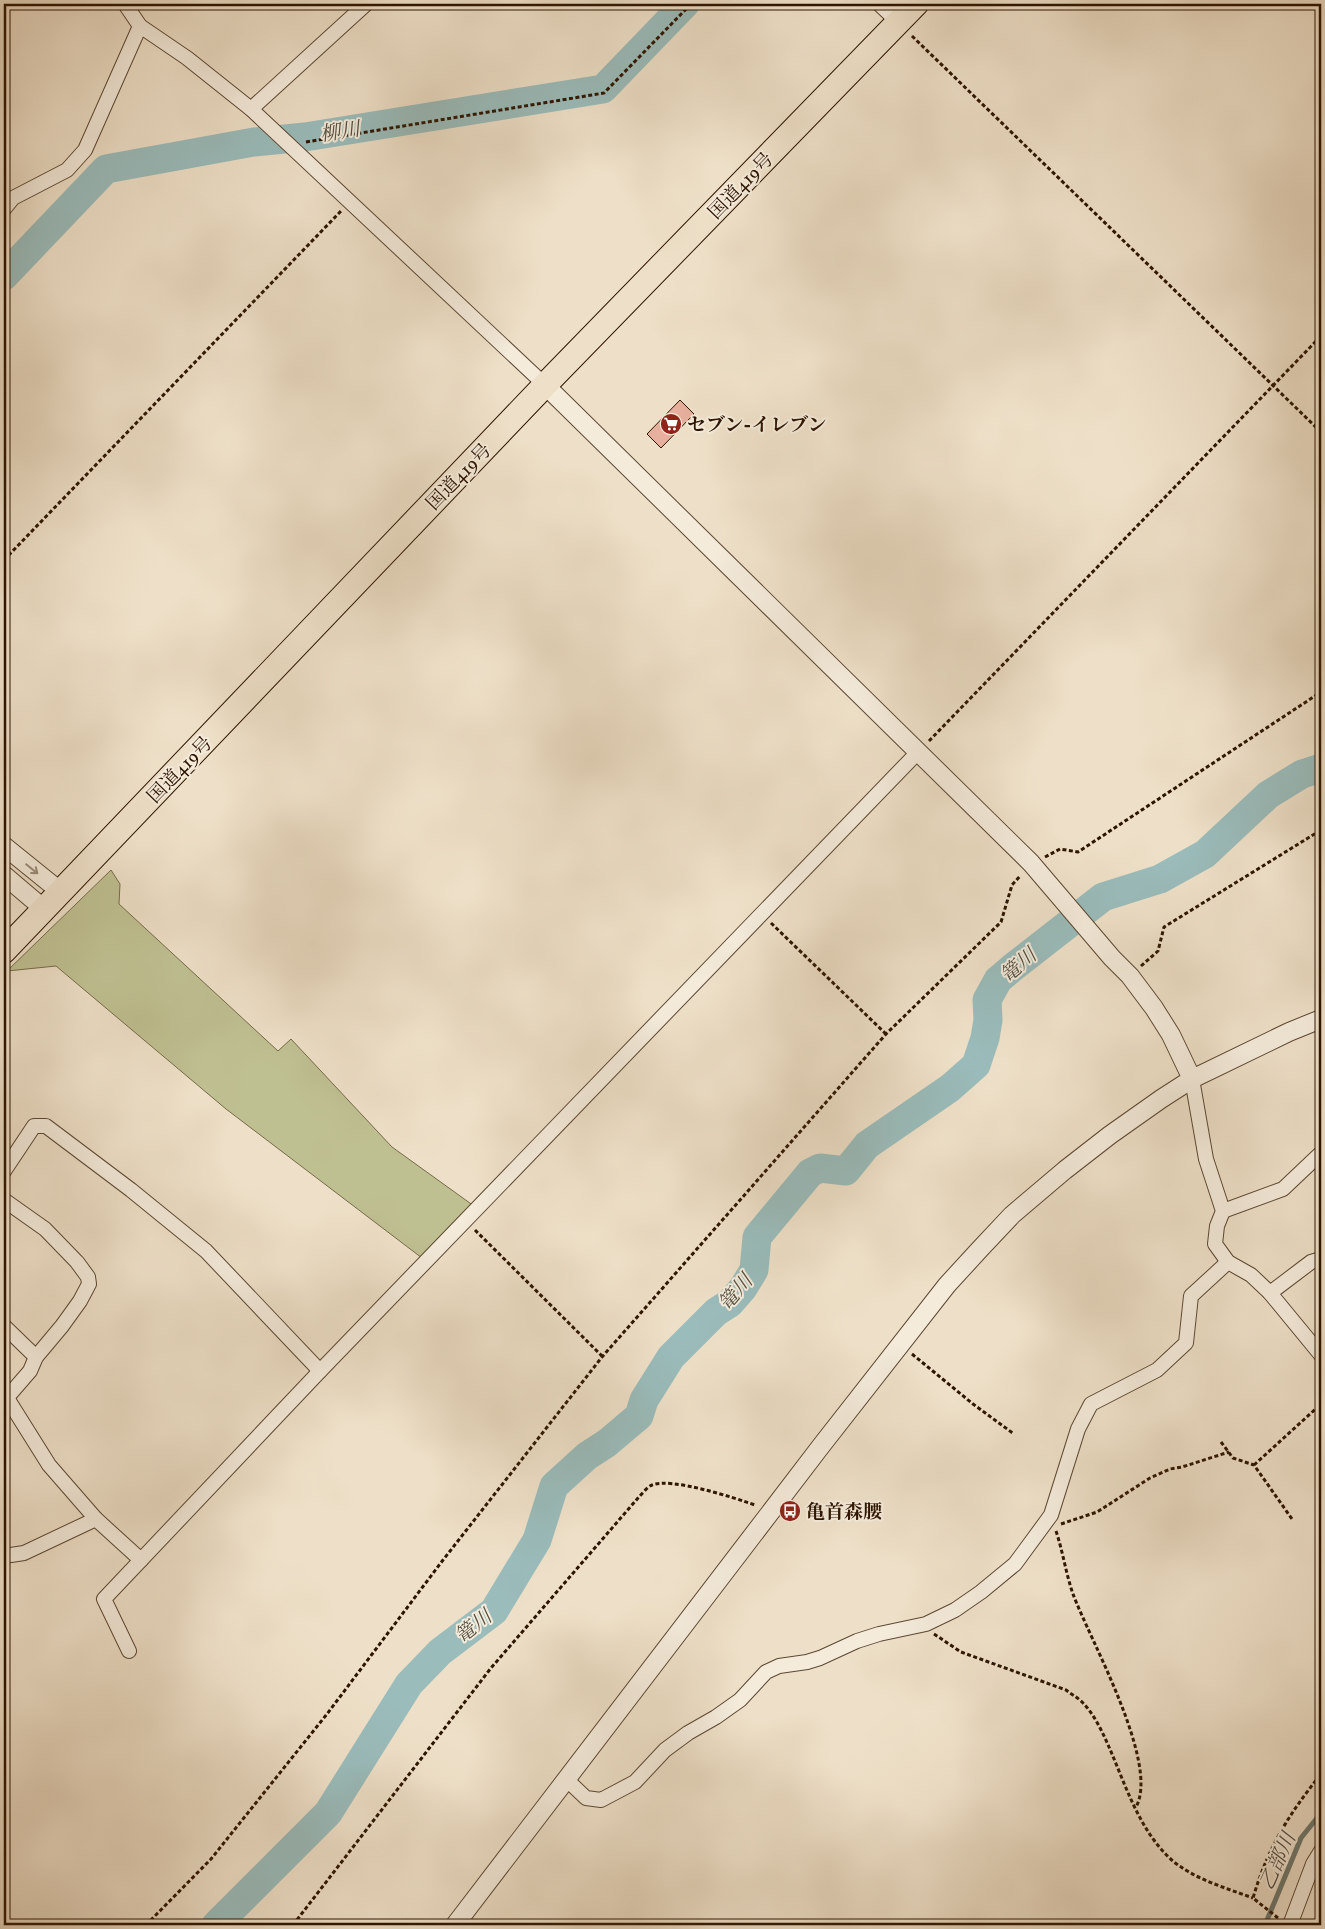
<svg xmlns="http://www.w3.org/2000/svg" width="1325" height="1929" font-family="'IM FELL Double Pica','Noto Serif JP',serif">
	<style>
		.green { fill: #bfc092; stroke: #766a49 }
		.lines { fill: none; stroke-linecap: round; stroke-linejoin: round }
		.stream { stroke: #6e7970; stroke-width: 5 }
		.river { stroke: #9abcbb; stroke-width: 29 }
		.building { fill: #e7b09e; stroke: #2d1400 }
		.minor-casing { stroke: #5d4732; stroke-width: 16 }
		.tertiary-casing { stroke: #5d4732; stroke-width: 20 }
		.trunk-casing { stroke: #2d1400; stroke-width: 26 }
		.path { stroke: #2d1400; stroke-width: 3; stroke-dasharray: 4 2.5; stroke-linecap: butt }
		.minor { stroke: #f4ebdb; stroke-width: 14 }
		.tertiary { stroke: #f4ebdb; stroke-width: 18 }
		.trunk { stroke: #eee0c8; stroke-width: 24 }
		.oneway { stroke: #9a8a78 }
		.labels { text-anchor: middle; stroke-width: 4; stroke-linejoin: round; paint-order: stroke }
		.street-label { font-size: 19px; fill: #2d1400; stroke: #f4ebdb }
		.poi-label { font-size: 19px; font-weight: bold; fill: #2d1400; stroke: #f4ebdb; text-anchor: start }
		.water-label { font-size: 20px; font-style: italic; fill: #534f41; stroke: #f4ebdb }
	</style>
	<rect width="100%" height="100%" fill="#eee0c8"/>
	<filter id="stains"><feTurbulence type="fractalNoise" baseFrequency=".004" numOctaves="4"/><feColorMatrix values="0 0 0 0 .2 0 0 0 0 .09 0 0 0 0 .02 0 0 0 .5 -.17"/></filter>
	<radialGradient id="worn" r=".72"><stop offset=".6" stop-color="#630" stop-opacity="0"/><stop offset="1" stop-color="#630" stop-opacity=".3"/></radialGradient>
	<path class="green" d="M111 870 120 884 119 904 278 1051 291 1039 392 1147 474 1206 422 1258 226 1109 56 966 7 971Z"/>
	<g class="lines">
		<path class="stream" d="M1265 1925 1301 1838 1321 1813"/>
		<g class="river">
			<path d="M4 276 106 169 254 142 305 137 603 89 685 4"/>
			<path d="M216 1925 328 1813 409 1684 440 1652 494 1611 537 1540 554 1486 587 1456 607 1443 639 1416 644 1400 671 1357 716 1312 730 1303 743 1288 754 1270 757 1237 810 1173 820 1168 846 1171 867 1145 950 1088 976 1065 985 1038 988 1020 987 1000 998 980 1012 968 1103 897 1160 879 1205 854 1268 795 1302 774 1321 768"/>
		</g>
	</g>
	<path class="building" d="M680 400 694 414 661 448 647 434Z"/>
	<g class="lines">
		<g class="minor-casing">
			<g id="minor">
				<path d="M125 4 140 26 187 58 251 109 545 385"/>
				<path d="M879 4 898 22"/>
				<path d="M251 109 366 4"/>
				<path d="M4 209 13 198 67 170 85 150 140 26"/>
				<path d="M1192 1079 1206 1159 1223 1211 1217 1226 1215 1244 1228 1262 1251 1275 1270 1293 1321 1355"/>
				<path d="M4 1171 34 1126H46L131 1190 206 1251 320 1371"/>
				<path d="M4 1200 45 1229 77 1262 88 1277 89 1284 80 1301 62 1326 36 1357 30 1371 4 1401"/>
				<path d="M1223 1211 1283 1189 1321 1153"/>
				<path d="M1270 1293 1311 1262 1321 1259"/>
				<path d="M4 1326 36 1357"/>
				<path d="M7 1398 49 1465 96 1519"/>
				<path d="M4 1556 24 1553 96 1519 141 1560"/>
				<path d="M129 1651 104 1599 320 1371 919 751"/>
				<path d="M567 1780 586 1798 601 1800 635 1782 665 1750 688 1733 716 1717 740 1700 766 1672 779 1666 807 1662 820 1658 857 1641 879 1634 926 1624 955 1610 981 1592 1015 1564 1051 1515 1078 1429 1091 1404 1157 1370 1186 1343 1191 1296 1228 1262"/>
				<path d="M1290 1925 1313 1864 1321 1851"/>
			</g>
		</g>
		<g class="tertiary-casing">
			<g id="tertiary">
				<path d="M545 385 1031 863 1112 958 1130 976 1154 1008 1171 1035 1192 1079"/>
				<path d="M4 846 61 892"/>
				<path d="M4 875 44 909"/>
				<path d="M455 1925 821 1446 947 1285 980 1249 1012 1215 1065 1170 1110 1135 1161 1099 1192 1079 1289 1032 1321 1019"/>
			</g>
		</g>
		<g class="trunk-casing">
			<path id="trunk" d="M4 951 545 385 916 4"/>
		</g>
		<g class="path">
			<path d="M912 36 1321 432"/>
			<path d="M306 142 604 93 691 4"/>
			<path d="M4 560 341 211"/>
			<path d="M929 741 1321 336"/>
			<path d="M1045 857 1060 849 1078 852 1321 692"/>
			<path d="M771 923 886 1034"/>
			<path d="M1141 966 1158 951 1164 927 1321 830"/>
			<path d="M475 1230 602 1356"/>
			<path d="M912 1354 973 1404 1014 1434"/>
			<path d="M1221 1442 1233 1458 1254 1465 1292 1519"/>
			<path d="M1254 1465 1321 1404"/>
			<path d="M1061 1524 1097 1512 1150 1478 1170 1469 1182 1467 1229 1452"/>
			<path d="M1056 1531C1063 1552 1066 1574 1073 1594 1090 1640 1160 1763 1136 1807"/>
			<path d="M934 1634 961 1652 1066 1690C1071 1694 1077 1697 1082 1702 1094 1714 1102 1731 1109 1747 1126 1786 1140 1833 1174 1862 1197 1880 1226 1888 1253 1898"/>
			<path d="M1278 1918 1253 1898C1268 1847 1289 1814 1321 1774"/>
			<path d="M146 1925 211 1859 327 1714 443 1560 602 1357 886 1034 1001 922 1012 885 1020 876"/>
			<path d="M293 1925 491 1668 638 1498C642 1494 647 1487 652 1485 671 1477 735 1498 755 1505"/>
		</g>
		<use href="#minor" class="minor"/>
		<use href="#tertiary" class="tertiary"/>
		<use href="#trunk" class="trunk"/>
	</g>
	<defs><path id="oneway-shaft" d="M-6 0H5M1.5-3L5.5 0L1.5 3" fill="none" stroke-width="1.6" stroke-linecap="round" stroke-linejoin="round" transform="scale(1.25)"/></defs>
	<use class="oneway" href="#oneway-shaft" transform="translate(32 869) rotate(39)"/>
	<defs>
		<g id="supermarket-disc" transform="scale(1.125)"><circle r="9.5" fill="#8f2418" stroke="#f4ebdb"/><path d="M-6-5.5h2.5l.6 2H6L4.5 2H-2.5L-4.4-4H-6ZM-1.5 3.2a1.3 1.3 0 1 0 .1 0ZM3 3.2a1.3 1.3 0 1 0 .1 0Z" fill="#fff"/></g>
		<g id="bus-disc" transform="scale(1.125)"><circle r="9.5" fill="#8f2418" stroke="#f4ebdb"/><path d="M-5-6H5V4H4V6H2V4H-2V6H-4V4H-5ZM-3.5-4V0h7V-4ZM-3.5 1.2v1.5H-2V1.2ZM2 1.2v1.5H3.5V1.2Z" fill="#fff"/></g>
	</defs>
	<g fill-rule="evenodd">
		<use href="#supermarket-disc" x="671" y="424"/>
		<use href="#bus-disc" x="790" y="1511"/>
	</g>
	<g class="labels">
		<g class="street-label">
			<text transform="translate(740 185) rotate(-46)" y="7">国道419号</text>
			<text transform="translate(458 476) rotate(-46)" y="7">国道419号</text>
			<text transform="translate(179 769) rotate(-46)" y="7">国道419号</text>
		</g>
		<g class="poi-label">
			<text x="687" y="431">セブン-イレブン</text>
			<text x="806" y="1518">亀首森腰</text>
		</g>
		<g class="water-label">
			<text transform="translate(340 131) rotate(-9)" y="7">柳川</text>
			<text transform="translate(1018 965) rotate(-41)" y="7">篭川</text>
			<text transform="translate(735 1292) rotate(-49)" y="7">篭川</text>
			<text transform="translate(473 1626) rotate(-39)" y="7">篭川</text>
			<text transform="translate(1277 1861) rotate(-66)" y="7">乙部川</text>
		</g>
	</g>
	<rect width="1325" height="1929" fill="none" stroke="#eee0c8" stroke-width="20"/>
	<rect x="5" y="5" width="1315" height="1919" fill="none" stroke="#2d1400" stroke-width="2.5"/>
	<rect x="10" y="10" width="1305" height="1909" fill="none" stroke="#2d1400"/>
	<rect width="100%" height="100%" filter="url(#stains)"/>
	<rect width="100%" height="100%" fill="url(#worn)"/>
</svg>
